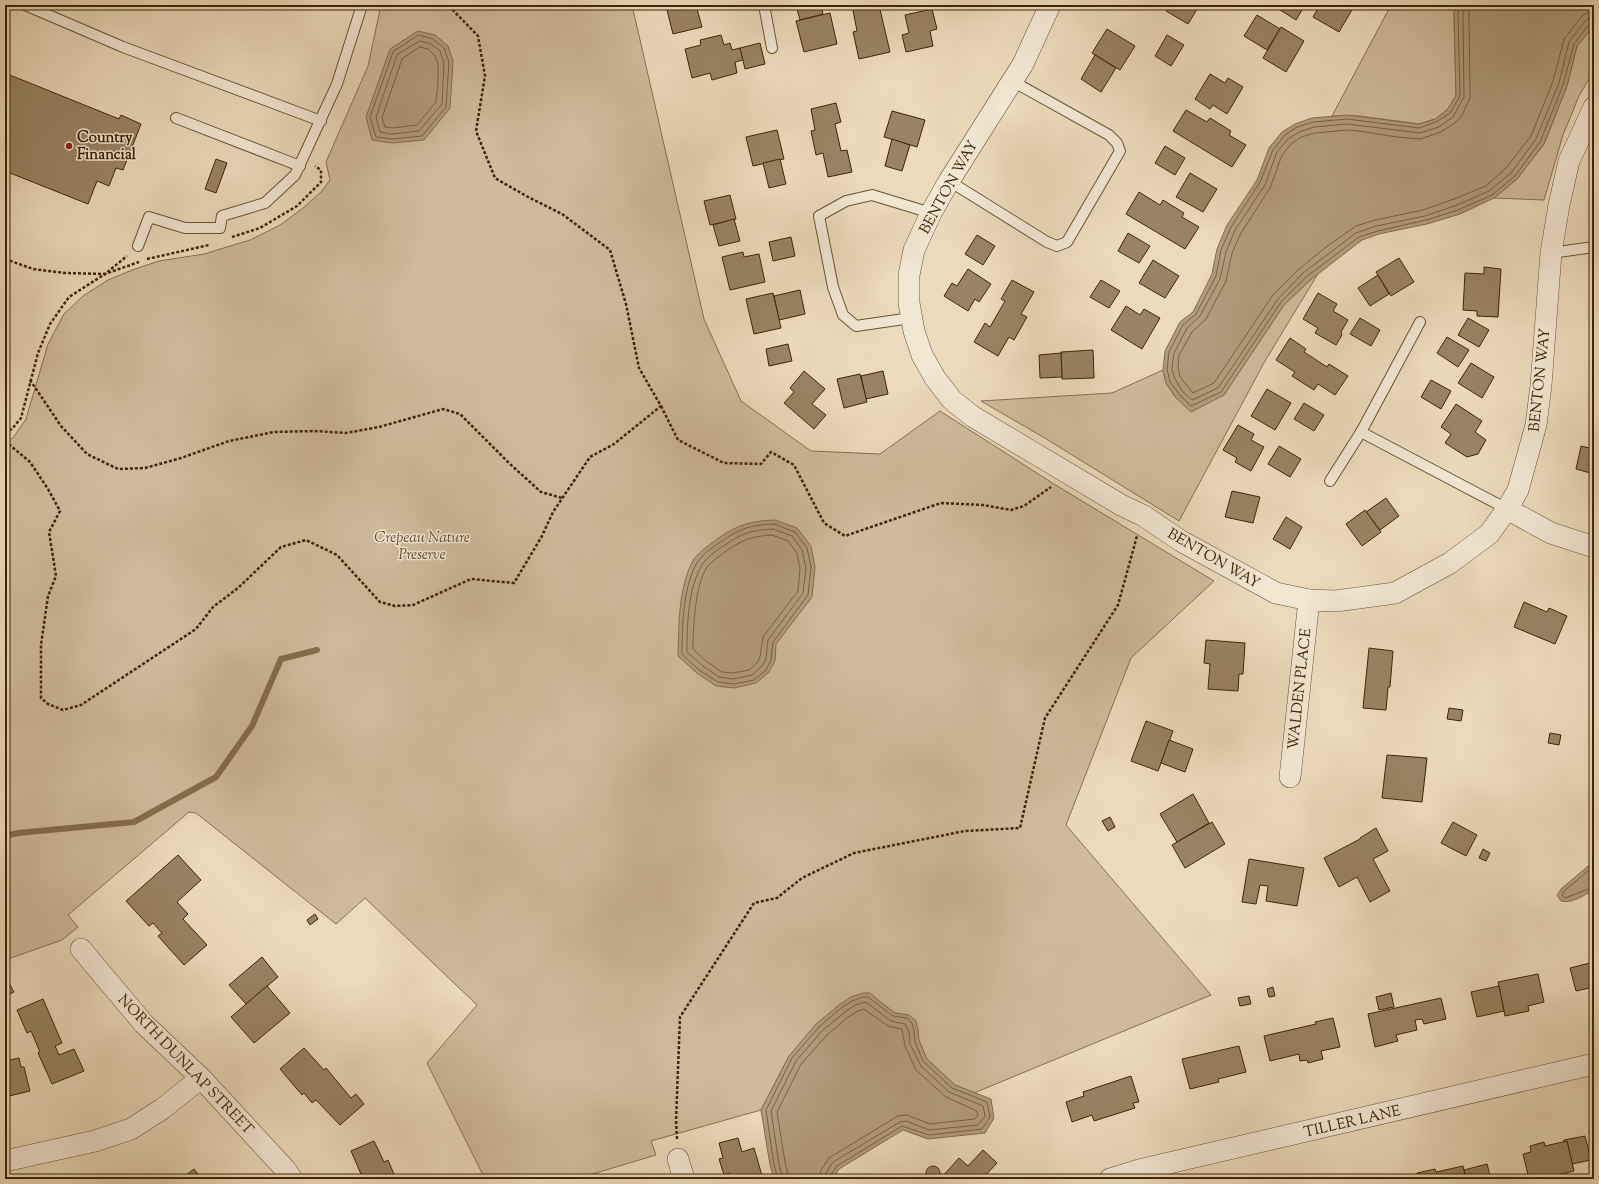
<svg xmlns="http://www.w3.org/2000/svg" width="1599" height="1184" font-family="'Sorts Mill Goudy',serif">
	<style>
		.green { fill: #cebb9c; stroke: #867050 }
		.water { fill: #b19c7d; stroke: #836c4d }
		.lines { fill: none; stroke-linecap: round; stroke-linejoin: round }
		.shore { stroke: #786041; stroke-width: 1 }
		.stream { stroke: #836c4d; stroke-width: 6 }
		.building { fill: #988364; stroke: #3f2505 }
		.lane-casing { stroke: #6a5232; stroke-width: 12 }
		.street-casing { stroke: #6a5232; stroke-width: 22 }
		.path { stroke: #3f2505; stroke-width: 2.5; stroke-dasharray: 3 2; stroke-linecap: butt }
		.lane { stroke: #f2e7d3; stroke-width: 10 }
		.street { stroke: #f2e7d3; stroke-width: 21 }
		.poi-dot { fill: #8f2418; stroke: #f2e7d3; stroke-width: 1.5 }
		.labels { text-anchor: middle; stroke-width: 3; stroke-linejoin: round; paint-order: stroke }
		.poi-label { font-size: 15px; font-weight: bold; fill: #3f2505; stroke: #f2e7d3; text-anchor: start }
		.street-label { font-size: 15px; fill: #3f2505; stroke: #f2e7d3 }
		.park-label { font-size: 15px; font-style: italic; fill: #634a2b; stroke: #f2e7d3 }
	</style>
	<rect width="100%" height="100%" fill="#ebdabb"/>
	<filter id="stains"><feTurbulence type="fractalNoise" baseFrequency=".005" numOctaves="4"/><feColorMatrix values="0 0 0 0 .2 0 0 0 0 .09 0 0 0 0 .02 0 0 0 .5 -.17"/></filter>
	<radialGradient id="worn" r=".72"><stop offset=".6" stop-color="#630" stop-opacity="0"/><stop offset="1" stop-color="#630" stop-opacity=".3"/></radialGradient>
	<g class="green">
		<path d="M381 5H632L704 319 741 401 811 451 880 454 940 411 1054 484 1214 581 1131 658 1066 825 1211 995 974 1093 955 1085 927 1059 918 1040V1030L909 1015 895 1013 883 1004 839 1005 789 1056 761 1110 651 1141 656 1155 576 1179H485L427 1063 477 1005 365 898 336 924 196 813 189 812 68 915 78 927 62 940 5 960V441L13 438 26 419 48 344 64 314 83 296 108 280 132 270 159 261 204 254 250 240 280 225 303 208 321 192 330 180 326 162 368 66Z"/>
		<path d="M1391 5H1455L1454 14 1456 96 1447 110 1435 119 1419 124 1360 116H1332Z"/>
		<path d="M1594 23V70L1579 96 1563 135 1544 200 1494 198 1517 179 1544 144 1567 86 1577 46 1591 29Z"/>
		<path d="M1319 272 1265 361 1179 521 1043 437 981 401 1112 393 1163 370 1166 383 1176 398 1224 395 1284 305Z"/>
	</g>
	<g class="water">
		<path d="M1455 5H1594V23L1591 29 1577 46 1567 86 1544 144 1517 179 1494 198 1460 214 1427 224 1379 234 1362 240 1309 281 1284 305 1224 395 1191 412 1176 398 1166 383 1163 370 1165 351 1180 322 1193 312 1212 274 1217 249 1227 225 1257 180 1269 148 1282 132 1295 124 1312 118 1347 115 1419 124 1435 119 1447 110 1456 96 1454 14Z"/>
		<path d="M418 31 435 35 448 46 453 61 450 108 424 140 392 143 372 140 366 117 390 49Z"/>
		<path d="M775 520 797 528 811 546 815 567 812 597 776 644 775 661 769 672 756 683 734 688 716 686 697 673 678 656C679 626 678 586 694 559 700 551 712 543 720 537 740 524 751 521 775 520Z"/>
		<path d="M1594 861V890C1584 895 1572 904 1561 901L1557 895 1561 889Z"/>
		<path d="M863 993H870L883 1004 895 1013 909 1015 916 1021 918 1030 919 1040 927 1059 955 1085 991 1099 994 1118 985 1133 928 1139 903 1130 839 1169 833 1179H774L770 1165 761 1110 789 1056 816 1024 839 1005 851 997Z"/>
	</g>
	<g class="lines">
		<g class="shore">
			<path d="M1459 5 1458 14 1460 96 1450 113 1436 122 1419 128 1347 119 1313 122 1297 127 1285 135 1273 150 1260 182 1231 227 1221 250 1216 276 1196 314 1183 325 1169 352 1167 369 1170 382 1180 395 1191 406 1221 392 1281 302 1306 277 1359 237 1378 231 1426 220 1458 210 1492 195 1515 176 1540 142 1563 85 1574 44 1589 24 1594 23"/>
			<path d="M1464 5 1463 15 1464 97 1453 117 1439 127 1420 133 1347 124 1314 127 1299 132 1288 139 1277 152 1265 185 1235 230 1226 252 1220 279 1200 316 1187 328 1174 353 1172 369 1175 379 1183 392 1192 400 1218 388 1278 299 1303 273 1356 233 1376 226 1425 216 1457 205 1489 191 1511 173 1536 139 1559 83 1569 42 1586 20 1594 18"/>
			<path d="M1470 5 1469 15 1470 98 1461 117 1456 122 1441 132 1420 139 1397 137 1359 131 1347 130 1315 133 1301 137 1292 143 1282 155 1270 188 1241 233 1232 253 1226 281 1206 319 1192 332 1179 355 1178 368 1180 377 1193 393 1214 383 1273 295 1299 269 1326 247 1356 226 1375 220 1423 210 1454 199 1486 186 1506 168 1531 136 1553 81 1564 39 1582 16 1587 13 1594 12"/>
			<path d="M419 35 433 39 444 48 449 62 446 107 422 136 392 139 376 137 370 117 393 52Z"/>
			<path d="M420 41 431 44 440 51 444 63 442 104 419 131 392 134 380 132 376 117 397 55Z"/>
			<path d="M420 47 428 49 435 56 438 64V83L436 102 417 125 392 128 385 127 382 118 402 59Z"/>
			<path d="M774 524 795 532 807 548 811 567 808 595 773 642 771 660 766 670 754 680 734 684 718 682 699 670 682 654C682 629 683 581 699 560 704 553 714 546 722 541 741 528 751 525 774 524Z"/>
			<path d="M773 529 792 536 802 550 806 568 803 593 768 640 766 659 762 666 752 675 733 679 719 677 703 666 687 652C687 625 688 588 702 565 707 557 717 550 725 545 742 533 752 530 773 529Z"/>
			<path d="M772 535 788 541 797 553 800 568 798 591 763 637 760 657 757 663 749 670 733 673 722 672 706 661 693 649C693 628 695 585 707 567 713 560 722 554 729 549 744 539 754 536 772 535Z"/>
			<path d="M1594 866 1564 891 1562 895 1565 898 1594 887"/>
			<path d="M778 1179 774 1165 766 1110 792 1058 819 1027 841 1008 852 1001 863 997H868L893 1016 907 1018 912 1023 914 1031 915 1042 923 1061 952 1088 987 1102 990 1117 982 1129 929 1135 902 1126 837 1166 830 1176V1179"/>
			<path d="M783 1179 779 1164 771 1111 796 1061 822 1031 845 1012 855 1005 866 1002 891 1021 905 1024 909 1032 910 1044 921 1066 949 1092 983 1106 985 1116 978 1125 929 1130 906 1121 900 1122 833 1162 826 1173 825 1179"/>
			<path d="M789 1179 785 1162 777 1112 801 1064 827 1035 848 1017 858 1011 864 1009 888 1026 902 1029 905 1046 916 1070 946 1097 977 1111 978 1115 975 1119 930 1124 907 1115 898 1116 829 1158 821 1170 819 1179"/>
		</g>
		<path class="stream" d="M5 836 18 833 134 822 216 777 252 726 281 659 317 650"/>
	</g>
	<g class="building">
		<path d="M669 5H696L702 27 673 34 666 6Z"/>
		<path d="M796 5H821L823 14 800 20Z"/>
		<path d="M847 5H879L890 52 859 59 853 32 857 31 852 5 847 6Z"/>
		<path d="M1170 5H1205L1203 8 1199 6 1188 24 1166 11Z"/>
		<path d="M1279 5H1305L1296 20 1277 8Z"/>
		<path d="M1320 5H1347L1353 8 1339 32 1313 17Z"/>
		<path d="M932 9 937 29 930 31 933 46 906 52 902 35 909 33 905 15Z"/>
		<path d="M830 13 837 44 804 52 796 21Z"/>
		<path d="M1257 15 1280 29 1267 50 1244 36Z"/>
		<path d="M1281 27 1304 41 1286 72 1263 58Z"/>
		<path d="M1107 29 1135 46 1120 70 1092 53Z"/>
		<path d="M721 35 724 45 730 43 732 50 740 48 743 60 735 62 737 73 712 80 710 73 692 78 685 49 701 45 700 40Z"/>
		<path d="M1167 35 1184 45 1171 66 1155 56Z"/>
		<path d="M760 43 765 64 745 69 740 48Z"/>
		<path d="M1095 55 1116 68 1101 92 1081 79Z"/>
		<path d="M5 73 119 119 121 115 141 124 123 170 116 168 109 186 97 181 88 204 5 171Z"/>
		<path d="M1210 74 1225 83 1228 78 1243 87 1227 114 1213 105 1210 109 1195 99Z"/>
		<path d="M836 103 841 122 835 124 841 151 847 150 852 172 828 177 823 153 816 155 811 131 815 130 811 109Z"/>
		<path d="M1186 110 1207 122 1210 118 1231 131 1229 135 1246 145 1232 167 1173 131Z"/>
		<path d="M892 111 925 120 917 147 884 137Z"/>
		<path d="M777 130 784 159 753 166 746 137Z"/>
		<path d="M892 139 910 145 902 171 885 166Z"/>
		<path d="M1165 146 1185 158 1175 175 1155 163Z"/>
		<path d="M216 159 227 163 216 193 205 189Z"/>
		<path d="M780 159 786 184 769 188 763 163Z"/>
		<path d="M1190 173 1217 189 1203 212 1176 197Z"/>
		<path d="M1139 192 1160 205 1163 200 1184 213 1182 217 1199 227 1185 249 1126 214Z"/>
		<path d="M730 195 736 219 710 225 704 201Z"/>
		<path d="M734 219 740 241 719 246 713 225Z"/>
		<path d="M1128 233 1150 246 1139 263 1118 251Z"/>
		<path d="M977 235 995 246 983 265 965 254Z"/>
		<path d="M791 237 795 256 773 261 769 242Z"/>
		<path d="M743 252 744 257 759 254 765 282 730 290 722 257Z"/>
		<path d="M1399 258 1414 282 1391 296 1376 272Z"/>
		<path d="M1153 260 1179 276 1165 298 1139 283Z"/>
		<path d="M1484 267 1501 269 1498 317 1477 316V311L1463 310 1465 273 1484 274Z"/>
		<path d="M968 269 991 284 979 302 975 299 968 311 944 296 952 283 957 286Z"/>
		<path d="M1378 275 1389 294 1370 306 1358 288Z"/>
		<path d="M1012 280 1034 292 1021 314 1027 317 1014 340 1009 337 998 356 974 342 985 323 990 327 1005 301 1001 299Z"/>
		<path d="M1101 280 1120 291 1109 308 1090 297Z"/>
		<path d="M800 290 805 314 779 320 774 296Z"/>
		<path d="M773 293 781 328 754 334 746 299Z"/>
		<path d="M1318 293 1337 304 1333 311 1348 320 1341 332 1342 335 1336 345 1315 333 1318 328 1303 319Z"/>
		<path d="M1126 306 1140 315 1144 309 1160 318 1142 349 1111 330Z"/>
		<path d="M1360 318 1380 330 1371 346 1350 334Z"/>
		<path d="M1468 318 1489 330 1479 347 1458 335Z"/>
		<path d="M1447 337 1469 350 1458 367 1437 353Z"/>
		<path d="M1290 338 1306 349 1304 352 1327 367 1329 364 1348 376 1335 395 1318 384 1314 390 1292 376 1295 372 1276 360Z"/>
		<path d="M788 344 792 361 769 366 766 349Z"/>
		<path d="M1093 350 1094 378 1062 379 1061 352Z"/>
		<path d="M1061 353 1062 377 1040 378 1039 355Z"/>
		<path d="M1471 363 1494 377 1482 398 1458 383Z"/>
		<path d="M804 371 825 389 812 404 826 415 814 429 784 403 794 392 790 388Z"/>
		<path d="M883 371 888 394 866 399 861 376Z"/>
		<path d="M860 374 867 402 844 408 837 379Z"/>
		<path d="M1431 380 1451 391 1441 409 1421 397Z"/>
		<path d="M1267 389 1291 403 1275 430 1251 416Z"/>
		<path d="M1304 403 1324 415 1314 431 1294 419Z"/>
		<path d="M1456 404 1482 421 1475 432 1486 440 1478 454 1467 457 1445 443 1451 434 1441 427Z"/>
		<path d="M1238 425 1254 434 1251 440 1264 447 1251 471 1235 462 1237 458 1223 450Z"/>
		<path d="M1279 446 1301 459 1290 477 1268 464Z"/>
		<path d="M1581 446 1594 449V474L1576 469Z"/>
		<path d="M1232 491 1260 497 1253 523 1225 517Z"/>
		<path d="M1386 498 1399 516 1380 530 1366 512Z"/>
		<path d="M1365 510 1381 532 1362 546 1346 524Z"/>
		<path d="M1286 517 1302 527 1290 549 1273 539Z"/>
		<path d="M1524 602 1547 612 1549 608 1567 616 1555 644 1514 627Z"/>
		<path d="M1206 640 1245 643 1243 674H1239L1238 691 1208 689 1210 664 1204 663Z"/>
		<path d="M1369 648 1393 651 1390 687H1388L1386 710 1363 708Z"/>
		<path d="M1449 708 1463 710 1461 721 1447 719Z"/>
		<path d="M1146 721 1173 731 1158 771 1131 761Z"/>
		<path d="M1550 733 1561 735 1559 745 1548 743Z"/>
		<path d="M1169 740 1193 749 1185 772 1161 763Z"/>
		<path d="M1387 755 1427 758 1422 802 1382 798Z"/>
		<path d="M1193 794 1209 823 1177 842 1160 814Z"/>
		<path d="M1110 817 1115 827 1108 831 1102 821Z"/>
		<path d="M1212 822 1225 844 1185 868 1172 845Z"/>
		<path d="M1453 822 1477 835 1466 856 1441 843Z"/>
		<path d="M1376 828 1388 851 1373 859 1390 891 1370 902 1357 877 1339 887 1324 858 1360 839V838Z"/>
		<path d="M1483 849 1490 853 1486 861 1479 858Z"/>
		<path d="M178 855 201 880 177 902 188 914 183 919 207 945 184 965 158 936 162 933 153 923 149 926 126 901Z"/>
		<path d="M1249 859 1304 868 1297 906 1266 901 1268 886 1260 885 1256 904 1242 902Z"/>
		<path d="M315 914 318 919 310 925 307 920Z"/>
		<path d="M262 957 278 977 246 1004 229 985Z"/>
		<path d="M1594 962V987L1576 991 1570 968Z"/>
		<path d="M1538 974 1544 1002 1528 1006 1529 1011 1505 1016 1498 982Z"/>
		<path d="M5 976 14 992 5 996Z"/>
		<path d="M267 986 290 1013 254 1043 231 1017Z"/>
		<path d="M1499 986 1504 1011 1477 1017 1471 992Z"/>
		<path d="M1273 987 1275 996 1269 997 1267 989Z"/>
		<path d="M1391 993 1394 1007 1379 1010 1376 997Z"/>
		<path d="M1249 996 1251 1004 1240 1006 1238 998Z"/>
		<path d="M1441 998 1446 1019 1424 1024 1422 1019 1415 1020 1417 1030 1396 1035 1398 1041 1375 1047 1368 1014Z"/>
		<path d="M43 999 62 1043 55 1046 59 1055 74 1049 84 1071 52 1084 38 1053 40 1052 31 1031 27 1033 17 1010Z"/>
		<path d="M1333 1018 1340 1047 1321 1051 1323 1059 1308 1063 1307 1060 1300 1061 1299 1054 1270 1061 1264 1036 1316 1024 1315 1022Z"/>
		<path d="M1239 1046 1246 1072 1218 1079 1219 1082 1190 1089 1182 1059Z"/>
		<path d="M304 1048 324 1070 326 1068 351 1098 356 1094 364 1104 340 1125 316 1100 312 1103 304 1093 302 1095 280 1069Z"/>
		<path d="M19 1058 21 1067H24L30 1091 5 1097V1061Z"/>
		<path d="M1131 1076 1139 1102 1133 1103 1135 1108 1094 1121 1092 1115 1072 1122 1066 1102 1084 1096 1083 1092Z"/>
		<path d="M1585 1136 1591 1160 1572 1164 1567 1141 1564 1142V1140Z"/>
		<path d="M738 1138 742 1152 754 1148 763 1179H731L729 1173 724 1175 719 1159 723 1158 719 1143Z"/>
		<path d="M374 1141 384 1162 388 1160 396 1179H360L359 1175 361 1174 351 1151Z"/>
		<path d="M1567 1141 1574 1171 1541 1179H1529L1523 1154 1531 1152 1530 1146 1544 1142 1545 1146Z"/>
		<path d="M983 1150 997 1163 982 1179H940L959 1158 968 1166Z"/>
		<path d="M1487 1164 1491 1179H1466L1464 1170Z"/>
		<path d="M1463 1166 1466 1179H1418L1417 1173 1435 1169 1436 1172Z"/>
		<circle cx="933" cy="1173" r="7"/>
		<path d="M194 1169 202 1179H181Z"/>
	</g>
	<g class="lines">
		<g class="lane-casing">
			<g id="lane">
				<path d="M25 5 123 47 321 121"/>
				<path d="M764 5 772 48"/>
				<path d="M176 118 300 166"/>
				<path d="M949 181 1047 242 1057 246 1067 242 1120 151 1117 143 1109 135 1012 81"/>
				<path d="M138 246 149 217 185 228H220L222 216 265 203 295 175 337 84 362 5"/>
				<path d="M1551 253 1594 247"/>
				<path d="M911 318 856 326 843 315 833 287 819 216 846 201 872 195 931 213"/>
				<path d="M1361 432 1507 509"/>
				<path d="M1330 481 1361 432 1420 322"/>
			</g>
		</g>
		<g class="street-casing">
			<g id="street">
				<path d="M1050 5 1023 64 949 181 931 213 914 250 909 275V303L914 331 922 355 935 378 952 400 972 416 1121 505 1144 516 1181 541 1276 593 1309 600 1336 601 1395 593 1450 563 1489 534 1507 509 1518 490 1536 425 1541 385 1551 253 1559 205 1569 161 1594 107"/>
				<path d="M1507 509 1551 533 1594 547"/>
				<path d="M1290 777 1309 600"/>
				<path d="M81 949 144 1024 201 1078 285 1169 292 1179"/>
				<path d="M678 1159 684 1179"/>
				<path d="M5 1161 95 1141 131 1129 162 1109 201 1078"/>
				<path d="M1110 1179 1139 1170 1594 1064"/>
			</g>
		</g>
		<g class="path">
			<path d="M232 237 260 228 297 206 321 182V170L315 166"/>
			<path d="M5 259 33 269 65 273 105 274 127 256"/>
			<path d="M147 259 209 245"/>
			<path d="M30 380 61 426 87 454 118 469 145 468 181 458 229 441 274 432 315 431 346 433 379 427 443 409 460 414 510 464 541 492 562 498"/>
			<path d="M661 406 678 440 724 463 761 464 771 452 794 465 824 523 845 536 941 503 983 505 1011 510 1024 506 1051 487"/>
			<path d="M5 433 12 429 21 418 38 353 50 324 69 297 105 274 139 262"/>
			<path d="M5 441 30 462 48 489 60 511 49 532 56 576 48 596 41 645V698L48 704 63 710 81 705 196 629 213 607 238 588 281 547 306 540 337 555 380 602 395 606 413 605 471 579 514 583 542 536 553 512 590 457 614 444 661 406 639 368 626 304 610 250 562 214 528 197 495 178 476 131 485 76 478 36 448 5"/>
			<path d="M677 1139 676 1121 680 1017 754 903 777 898 802 878 854 853 965 831 1020 828 1045 718 1118 605 1137 536"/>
		</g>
		<use href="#lane" class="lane"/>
		<use href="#street" class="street"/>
	</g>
	<circle class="poi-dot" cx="69" cy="146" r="4"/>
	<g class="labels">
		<g class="poi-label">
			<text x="77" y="142">Country<tspan x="77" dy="17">Financial</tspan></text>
		</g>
		<g class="street-label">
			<text transform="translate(948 187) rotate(-61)" y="5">BENTON WAY</text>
			<text transform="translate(1539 380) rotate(-84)" y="5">BENTON WAY</text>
			<text transform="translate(1214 558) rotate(30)" y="5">BENTON WAY</text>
			<text transform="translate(1299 689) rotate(-84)" y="5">WALDEN PLACE</text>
			<text transform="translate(186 1064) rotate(46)" y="5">NORTH DUNLAP STREET</text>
			<text transform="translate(1352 1121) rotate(-13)" y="5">TILLER LANE</text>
		</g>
		<g class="park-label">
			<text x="422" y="542">Crepeau Nature<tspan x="422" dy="17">Preserve</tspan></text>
		</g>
	</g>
	<rect width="1599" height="1184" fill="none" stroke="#ebdabb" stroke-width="20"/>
	<rect x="6" y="6" width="1587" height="1172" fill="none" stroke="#3f2505" stroke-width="2"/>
	<rect x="10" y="10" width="1579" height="1164" fill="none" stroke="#3f2505"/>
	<rect width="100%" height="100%" filter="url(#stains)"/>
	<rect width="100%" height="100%" fill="url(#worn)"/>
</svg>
